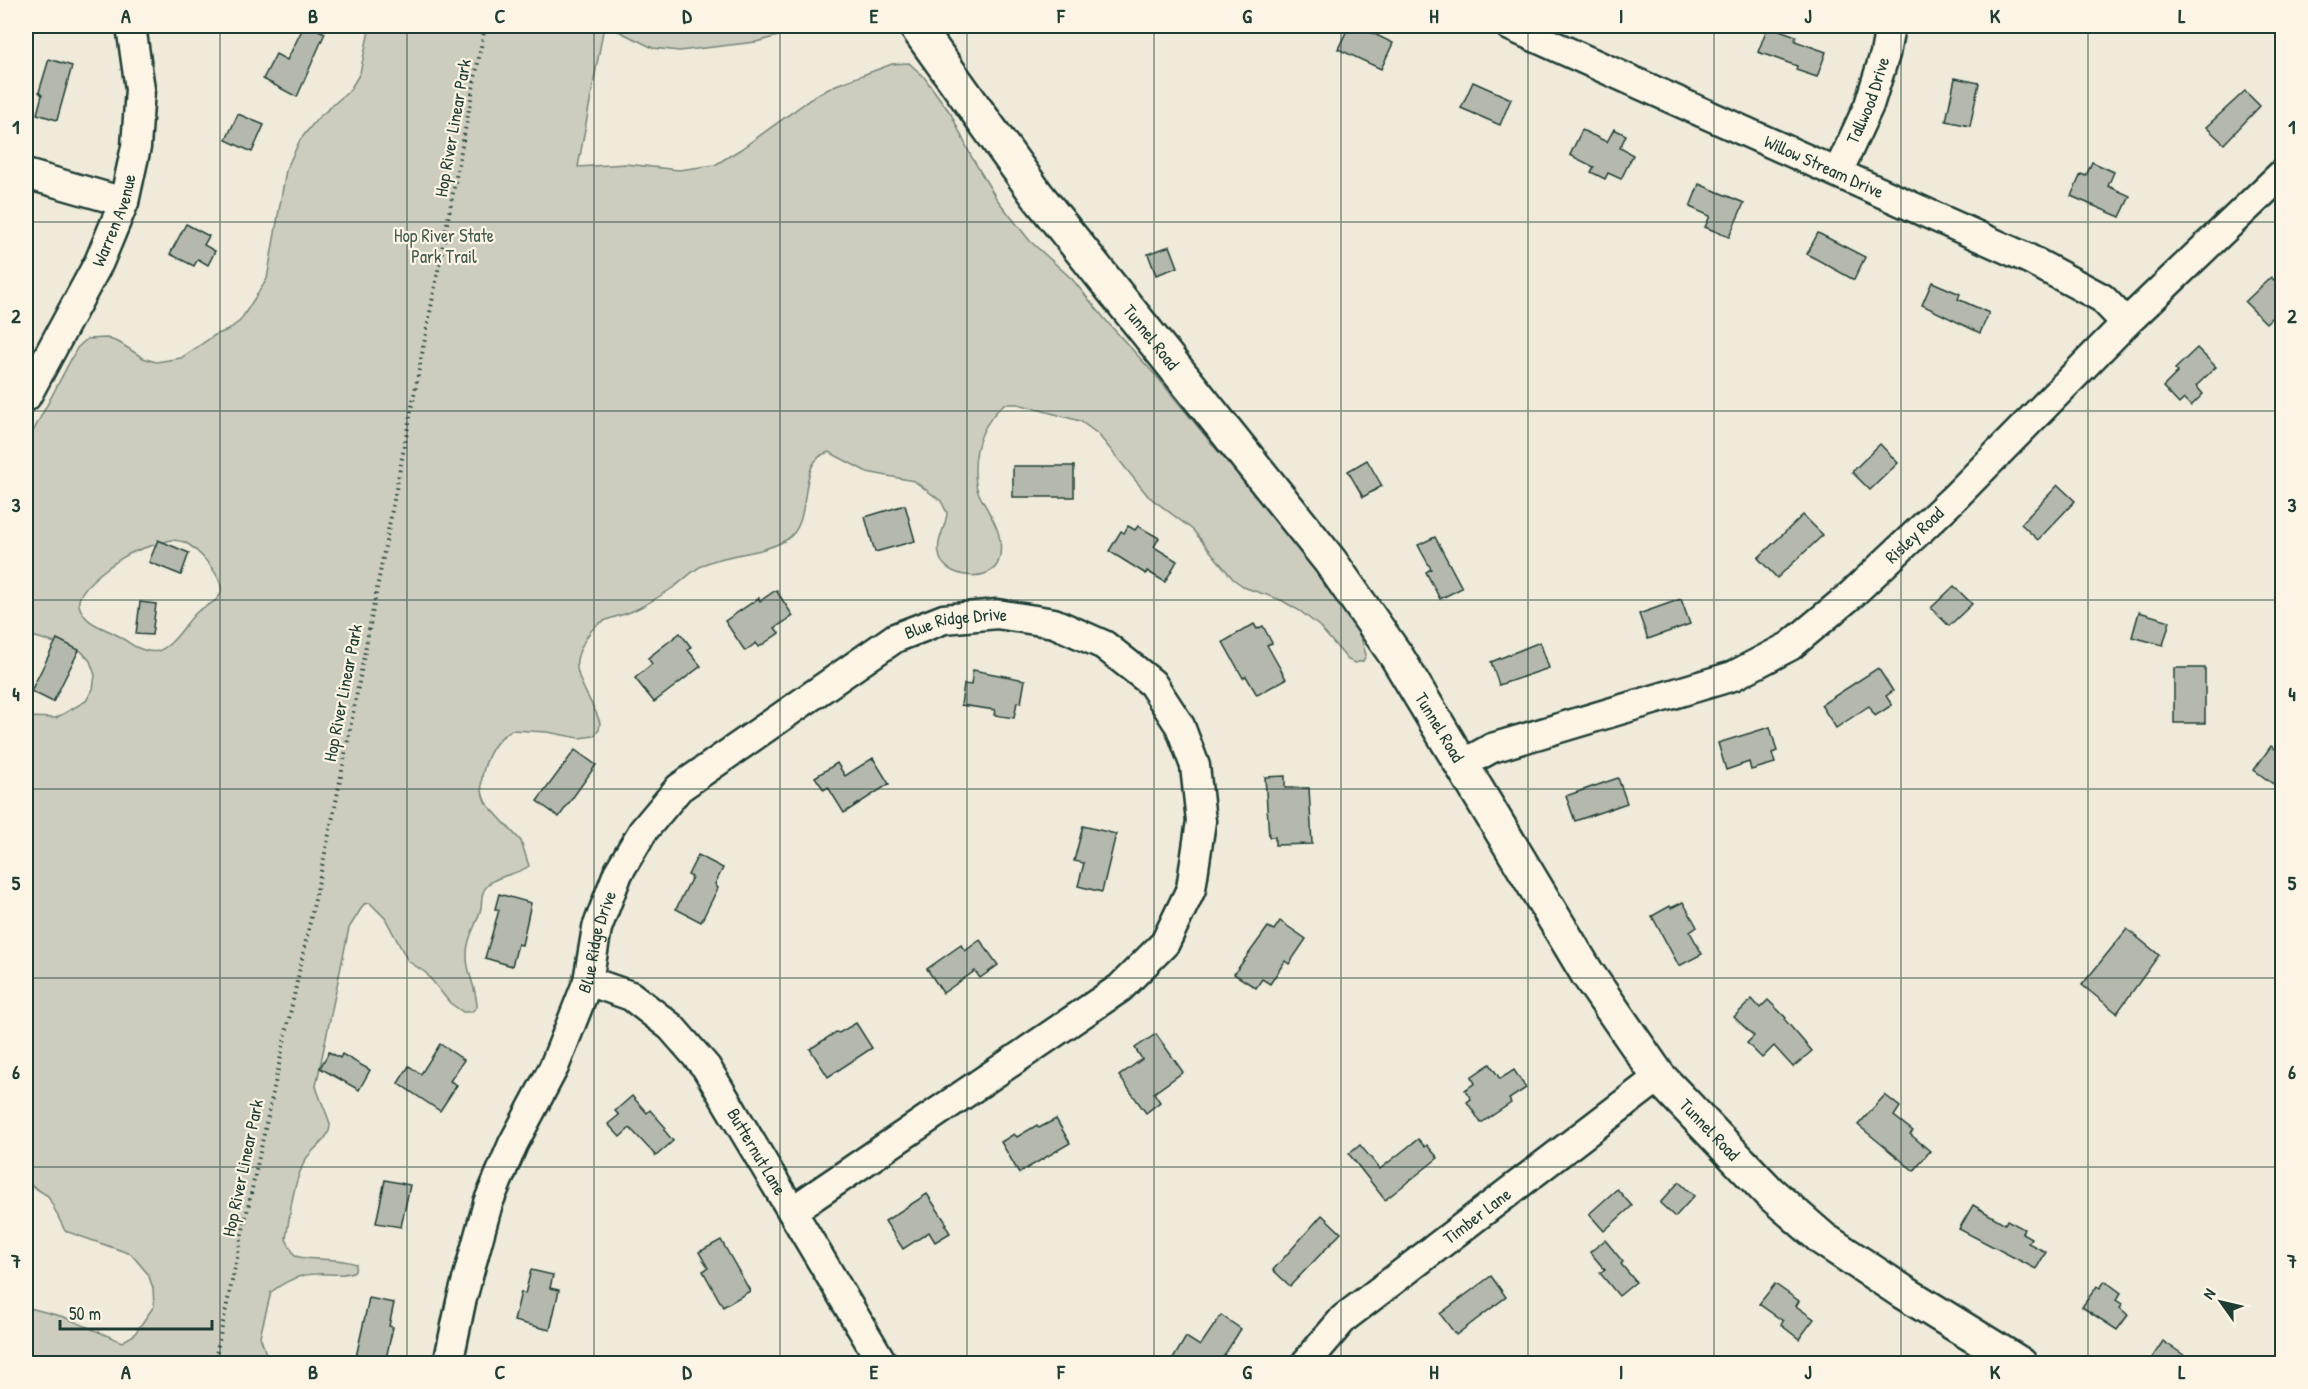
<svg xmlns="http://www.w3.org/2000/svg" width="2308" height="1389" font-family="'Patrick Hand',sans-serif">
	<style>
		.green { fill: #cccdbf; stroke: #76857a; stroke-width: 1.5; fill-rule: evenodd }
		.building { fill: #b5b9ad; stroke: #1f3d34; stroke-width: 1.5 }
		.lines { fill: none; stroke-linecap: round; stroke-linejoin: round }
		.minor-casing { stroke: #1f3d34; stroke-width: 33 }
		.major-casing { stroke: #1f3d34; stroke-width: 38 }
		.path { stroke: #1f3d34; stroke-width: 4; stroke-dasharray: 1.5 4.5; stroke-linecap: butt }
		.minor { stroke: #fcf5e5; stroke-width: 28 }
		.major { stroke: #fcf5e5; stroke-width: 33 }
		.grid { fill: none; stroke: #1f3d34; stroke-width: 1.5; stroke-opacity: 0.55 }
		.labels { text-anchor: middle; stroke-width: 4.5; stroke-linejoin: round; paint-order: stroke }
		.street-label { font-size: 18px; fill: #1f3d34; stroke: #fcf5e5 }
		.park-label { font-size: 18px; fill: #425a50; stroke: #fcf5e5 }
		.neatline { fill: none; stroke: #1f3d34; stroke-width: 2 }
		.grid-label { font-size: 20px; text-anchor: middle; font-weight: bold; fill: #1f3d34 }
	</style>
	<rect width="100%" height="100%" fill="#efeada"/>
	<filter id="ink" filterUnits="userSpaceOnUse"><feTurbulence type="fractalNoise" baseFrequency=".0167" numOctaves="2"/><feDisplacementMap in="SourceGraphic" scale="12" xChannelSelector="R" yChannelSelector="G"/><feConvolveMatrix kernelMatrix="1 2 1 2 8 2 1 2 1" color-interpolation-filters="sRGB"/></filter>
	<g filter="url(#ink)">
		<g class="green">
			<path d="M370 26H604L578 167 626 164 679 170 715 165 741 149 815 96 836 85 892 64 909 63 924 77 951 114 971 156 996 198 1030 241 1072 279 1109 324 1158 378 1216 449 1257 494 1348 611 1362 641 1366 655 1363 661 1355 663 1348 660 1319 626 1300 611 1281 600 1246 588 1233 579 1193 530 1148 496 1098 434 1080 421 1018 404H1004C984 422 975 443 975 469 975 477 975 484 978 492 989 515 1006 533 999 560 992 585 942 578 939 554 936 540 946 527 947 513L941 501 914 481 867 472 829 452C794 461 816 522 786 540 762 554 733 553 707 563 695 568 685 579 674 587 662 595 648 604 635 610 623 616 608 617 597 625 588 632 579 649 577 660 574 679 595 705 600 723L599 730 594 736 579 738 547 732 512 730C489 742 474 780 486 803L521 841 529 866C517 875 496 875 487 886 481 892 482 900 481 908 477 925 466 938 467 957 467 974 477 989 477 1007L471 1012H463L450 1003 426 973 408 961 385 918 370 903 364 904 349 928 316 1086C318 1096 330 1119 330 1125 330 1139 313 1148 306 1159 293 1182 290 1213 286 1239L295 1256C316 1262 334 1256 356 1264L355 1271C342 1277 329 1273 316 1274 300 1274 283 1283 271 1292L260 1336 269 1363H26V1307L64 1317 122 1342 134 1335 154 1306 153 1288 148 1274 131 1254 65 1231 48 1196 26 1182V717L56 718 86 701 93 689 95 675 90 661 81 651 26 634V445L77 348 87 339 107 338 120 343 143 358 156 362 181 358 215 335 228 330 240 321 267 279 286 170 300 140 317 119 350 90 360 73ZM171 540C175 540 180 541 184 542 197 548 224 577 221 592 219 602 204 606 197 612 185 623 175 645 158 651 151 653 143 650 136 647 130 644 124 639 117 635 103 627 84 624 79 605 75 588 121 556 136 551 147 546 159 544 171 540Z"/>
			<path d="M608 26H815L756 42 679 51 653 48Z"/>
		</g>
		<g class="building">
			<path d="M304 26H309L325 33 297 97 263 79 276 54 287 60Z"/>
			<path d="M1349 26H1358L1393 43 1381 69 1338 49Z"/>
			<path d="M1768 26 1796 36 1795 41 1826 52 1817 77 1796 70 1797 66 1758 52Z"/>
			<path d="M49 59 72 66 57 120 37 114 42 95 39 92Z"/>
			<path d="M1955 78 1979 83 1970 126 1946 121Z"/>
			<path d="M1473 82 1511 99 1500 125 1461 108Z"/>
			<path d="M2245 91 2260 106 2224 144 2206 127Z"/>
			<path d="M238 114 264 125 252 152 226 140Z"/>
			<path d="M1614 129 1626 135 1620 148 1633 155 1621 179 1608 173 1605 179 1591 172 1594 167 1570 155 1582 130 1607 142Z"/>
			<path d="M2092 162 2114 172 2108 186 2130 196 2120 217 2071 196 2081 174 2086 176Z"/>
			<path d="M1699 184 1744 203 1729 237 1705 227 1710 216 1690 207Z"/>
			<path d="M186 224 209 236 204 245 215 251 208 265 198 259 194 266 170 254Z"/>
			<path d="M1818 233 1865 257 1854 280 1807 254Z"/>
			<path d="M1170 246 1178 267 1156 275 1148 254Z"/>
			<path d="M2283 272V307L2266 323 2245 302 2271 277 2274 280Z"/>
			<path d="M1932 282 1960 294 1958 299 1989 313 1980 333 1922 305Z"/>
			<path d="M2197 348 2216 367 2196 386 2203 394 2191 406 2184 399 2179 404 2163 387 2178 372 2175 369Z"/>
			<path d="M1880 444 1898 463 1870 490 1852 472Z"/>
			<path d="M1367 460 1382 486 1363 497 1348 471Z"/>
			<rect x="1013" y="466" width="61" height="31"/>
			<path d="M2058 485 2075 501 2038 540 2021 524Z"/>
			<path d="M905 505 915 541 875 552 865 517Z"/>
			<path d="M1803 515 1823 535 1777 578 1758 558Z"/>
			<path d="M1128 526 1135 530 1138 526 1159 538 1154 547 1177 561 1165 582 1147 571 1146 574 1109 551 1121 531 1124 533Z"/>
			<path d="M1435 537 1462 588 1440 599 1426 572 1431 569 1418 545Z"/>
			<path d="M158 540 189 553 181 575 149 562Z"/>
			<path d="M1954 586 1972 604 1949 626 1931 608Z"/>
			<path d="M776 590 793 616 775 628 779 633 759 647 756 643 745 651 725 621 759 598 760 601Z"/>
			<path d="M1681 599 1690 624 1648 639 1639 614Z"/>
			<path d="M140 602 156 604 152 635 136 634Z"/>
			<path d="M2139 612 2170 621 2163 645 2132 637Z"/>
			<path d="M1254 624 1257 629 1263 626 1272 643 1267 645 1286 679 1257 695 1246 676 1243 678 1223 642Z"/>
			<path d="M680 633 691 647 688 650 701 666 654 702 635 678 652 664 648 658Z"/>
			<path d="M57 639 79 650 53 702 31 691Z"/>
			<path d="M1540 642 1549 668 1499 685 1491 662Z"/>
			<path d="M1878 668 1893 691 1886 696 1892 705 1875 716 1869 706 1836 728 1821 705Z"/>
			<rect x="2174" y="668" width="31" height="55"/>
			<path d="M973 670 1025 680 1021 703 1017 702 1014 718 994 715 995 710 961 705 964 684 971 685Z"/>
			<path d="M1770 727 1777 751 1772 753 1775 763 1751 770 1749 762 1726 770 1718 743Z"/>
			<path d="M2271 746 2283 754V791L2254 770Z"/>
			<path d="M575 750 596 765 559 817 537 801Z"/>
			<path d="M873 758 889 784 844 813 828 787 824 790 815 777 837 763 845 776Z"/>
			<path d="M1285 776V788H1309L1312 844 1275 845V837H1269L1265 777Z"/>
			<path d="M1618 778 1627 803 1575 821 1566 796Z"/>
			<path d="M1083 826 1116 834 1102 892 1078 886 1084 863 1074 861Z"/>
			<path d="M698 855 723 868 715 884 718 888 701 922 676 909 692 877 688 875Z"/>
			<path d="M499 894 531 903 522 945 518 944 512 966 485 958 499 910 495 909Z"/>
			<path d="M1683 902 1697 927 1690 932 1702 954 1679 966 1652 916 1670 906 1671 908Z"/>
			<path d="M1280 921 1306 939 1289 964 1285 961 1270 984 1262 979 1256 988 1234 974 1268 927 1274 930Z"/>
			<path d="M2127 929 2159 955 2117 1013 2082 985Z"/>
			<path d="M980 940 998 965 980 978 975 971 943 993 927 969 961 945 965 951Z"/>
			<path d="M1752 999 1760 1008 1768 1000 1786 1018 1785 1020 1812 1051 1793 1067 1774 1046 1762 1058 1747 1043 1754 1036 1734 1017Z"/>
			<path d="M856 1023 872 1048 828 1077 810 1049 836 1032 839 1033Z"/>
			<path d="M1156 1034 1183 1072 1154 1093 1160 1102 1146 1113 1119 1076 1142 1059 1135 1048Z"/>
			<path d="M440 1044 464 1060 450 1081 457 1085 440 1111 398 1083 409 1066 421 1074Z"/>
			<path d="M329 1052 340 1058 342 1054 370 1070 359 1090 320 1068Z"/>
			<path d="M1490 1064 1500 1079 1514 1070 1526 1088 1509 1099 1511 1103 1481 1123 1467 1102 1471 1099 1465 1090 1475 1083 1471 1077Z"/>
			<path d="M1885 1095 1900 1107 1894 1116 1913 1131 1910 1134 1930 1151 1914 1171 1858 1125Z"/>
			<path d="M632 1096 647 1113 650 1110 666 1128 664 1130 673 1141 656 1156 630 1128 620 1137 608 1124 619 1115 615 1111Z"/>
			<path d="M1056 1119 1070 1143 1019 1173 1001 1142 1014 1134 1017 1137 1037 1125 1039 1128Z"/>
			<path d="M1418 1139 1425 1147 1427 1145 1438 1158 1385 1200 1349 1154 1360 1145 1380 1169Z"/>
			<path d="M385 1180 410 1185 401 1227 376 1223Z"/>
			<path d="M1679 1182 1694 1196 1675 1217 1660 1203Z"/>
			<path d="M1617 1189 1632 1206 1604 1231 1589 1214Z"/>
			<path d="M927 1194 947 1224 945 1225 950 1233 935 1242 929 1232 903 1249 885 1221Z"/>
			<path d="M1973 1205 2005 1224 2007 1220 2024 1229 2022 1233 2031 1238 2028 1243 2046 1252 2036 1269 1959 1229Z"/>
			<path d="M1322 1215 1341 1233 1290 1286 1273 1270Z"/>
			<path d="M721 1240 750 1291 723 1307 703 1271 708 1268 699 1252Z"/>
			<path d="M1605 1240 1623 1262 1621 1264 1636 1282 1619 1296 1600 1273 1605 1270 1590 1252Z"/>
			<path d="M531 1270 553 1275 550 1288 559 1290 550 1330 514 1321 521 1292 525 1294Z"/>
			<path d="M1491 1276 1506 1297 1456 1335 1440 1314Z"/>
			<path d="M2105 1281 2121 1293 2116 1300 2122 1304 2120 1308 2128 1315 2117 1330 2082 1307 2097 1286 2100 1288Z"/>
			<path d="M1775 1284 1799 1301 1796 1306 1814 1319 1799 1339 1781 1325 1783 1321 1759 1304Z"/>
			<path d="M369 1298 394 1303 389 1326 393 1327 385 1363 356 1357Z"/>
			<path d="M1221 1315 1241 1329 1221 1360 1228 1364H1170L1186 1337 1200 1346Z"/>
			<path d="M2163 1341 2197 1364H2148Z"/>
		</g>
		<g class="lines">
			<g class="minor-casing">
				<g id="minor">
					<path id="s1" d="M1510 26 2029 259 2102 298 2126 323"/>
					<path id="s2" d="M1838 172 1869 105 1885 54 1890 26"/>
					<path d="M26 174 124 202"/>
					<path id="s3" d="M26 397 99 262 124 202 136 147 140 89 131 26"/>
					<path id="s4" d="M1461 765 1492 748 1733 676 1790 646 1851 595 1954 498 2126 323 2282 174"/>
					<path id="s5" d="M588 981 631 996 671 1027 706 1067 883 1364"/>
					<path id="s6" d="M448 1364 461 1302 488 1203 513 1144 554 1067 588 981 597 928 618 873 643 831 679 788 895 638 944 619 997 614 1054 623 1104 645 1152 683 1180 726 1195 766 1201 821 1191 889 1165 943 1120 988 792 1211"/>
					<path id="s7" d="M1305 1364 1344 1318 1659 1077"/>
				</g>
			</g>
			<g class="major-casing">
				<g id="major">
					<path id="s8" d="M916 26 1037 195 1330 561 1397 657 1587 973 1659 1077 1769 1192 1823 1239 1903 1292 2020 1364"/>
				</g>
			</g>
			<path class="path" d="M214 1364 335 807 485 26"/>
			<use href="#minor" class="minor"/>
			<use href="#major" class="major"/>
		</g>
	</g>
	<path class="grid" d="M220 26V1364M407 26V1364M594 26V1364M780 26V1364M967 26V1364M1154 26V1364M1341 26V1364M1528 26V1364M1714 26V1364M1901 26V1364M2088 26V1364M26 222H2282M26 411H2282M26 600H2282M26 789H2282M26 978H2282M26 1167H2282"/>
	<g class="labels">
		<g class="street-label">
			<text dy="6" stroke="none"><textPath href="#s2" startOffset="78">Tallwood Drive</textPath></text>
			<text transform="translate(453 128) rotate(-80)" y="6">Hop River Linear Park</text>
			<text dy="6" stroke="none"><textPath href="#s1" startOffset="344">Willow Stream Drive</textPath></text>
			<text dy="6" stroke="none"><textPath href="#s3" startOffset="198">Warren Avenue</textPath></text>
			<text dy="6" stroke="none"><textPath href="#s8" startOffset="390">Tunnel Road</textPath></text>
			<text dy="6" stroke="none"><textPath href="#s4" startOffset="518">Risley Road</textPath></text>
			<text dy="6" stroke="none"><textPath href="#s6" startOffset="954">Blue Ridge Drive</textPath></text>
			<text transform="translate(343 693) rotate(-79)" y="6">Hop River Linear Park</text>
			<text dy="6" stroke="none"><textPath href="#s8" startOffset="876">Tunnel Road</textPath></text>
			<text dy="6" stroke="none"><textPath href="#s6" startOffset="450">Blue Ridge Drive</textPath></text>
			<text dy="6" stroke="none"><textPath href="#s8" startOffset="1362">Tunnel Road</textPath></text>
			<text dy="6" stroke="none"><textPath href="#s5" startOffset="248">Butternut Lane</textPath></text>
			<text transform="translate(243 1168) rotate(-78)" y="6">Hop River Linear Park</text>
			<text dy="6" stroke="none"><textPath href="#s7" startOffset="228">Timber Lane</textPath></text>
		</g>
		<g class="park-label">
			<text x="444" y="242">Hop River State<tspan x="444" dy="21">Park Trail</tspan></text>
		</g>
	</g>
	<rect width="2308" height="1389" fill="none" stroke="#fcf5e5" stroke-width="66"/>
	<g transform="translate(2221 1302) rotate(304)" stroke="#fcf5e5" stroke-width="4.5" paint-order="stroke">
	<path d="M0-4.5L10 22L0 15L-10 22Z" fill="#1f3d34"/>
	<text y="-9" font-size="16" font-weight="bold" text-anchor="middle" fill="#1f3d34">N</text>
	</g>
	<path d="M60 1320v9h152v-9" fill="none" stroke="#1f3d34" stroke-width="3"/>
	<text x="69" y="1320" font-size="18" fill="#1f3d34" stroke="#fcf5e5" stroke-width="4.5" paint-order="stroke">50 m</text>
	<rect x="33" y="33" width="2242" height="1323" class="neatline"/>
	<g class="grid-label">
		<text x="126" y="23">A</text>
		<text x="313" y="23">B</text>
		<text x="500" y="23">C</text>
		<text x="687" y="23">D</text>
		<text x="874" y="23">E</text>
		<text x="1061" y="23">F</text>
		<text x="1247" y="23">G</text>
		<text x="1434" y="23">H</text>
		<text x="1621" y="23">I</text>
		<text x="1808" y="23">J</text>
		<text x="1995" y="23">K</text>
		<text x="2182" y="23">L</text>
		<text x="16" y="134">1</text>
		<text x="2292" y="134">1</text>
		<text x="16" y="323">2</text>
		<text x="2292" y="323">2</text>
		<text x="16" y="512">3</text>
		<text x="2292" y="512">3</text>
		<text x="16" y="701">4</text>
		<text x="2292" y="701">4</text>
		<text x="16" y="890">5</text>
		<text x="2292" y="890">5</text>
		<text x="16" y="1079">6</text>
		<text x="2292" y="1079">6</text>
		<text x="16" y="1268">7</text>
		<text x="2292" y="1268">7</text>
		<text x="126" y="1379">A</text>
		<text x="313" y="1379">B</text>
		<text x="500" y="1379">C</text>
		<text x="687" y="1379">D</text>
		<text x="874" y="1379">E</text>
		<text x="1061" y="1379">F</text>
		<text x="1247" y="1379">G</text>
		<text x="1434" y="1379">H</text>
		<text x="1621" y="1379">I</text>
		<text x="1808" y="1379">J</text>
		<text x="1995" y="1379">K</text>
		<text x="2182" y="1379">L</text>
	</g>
</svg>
